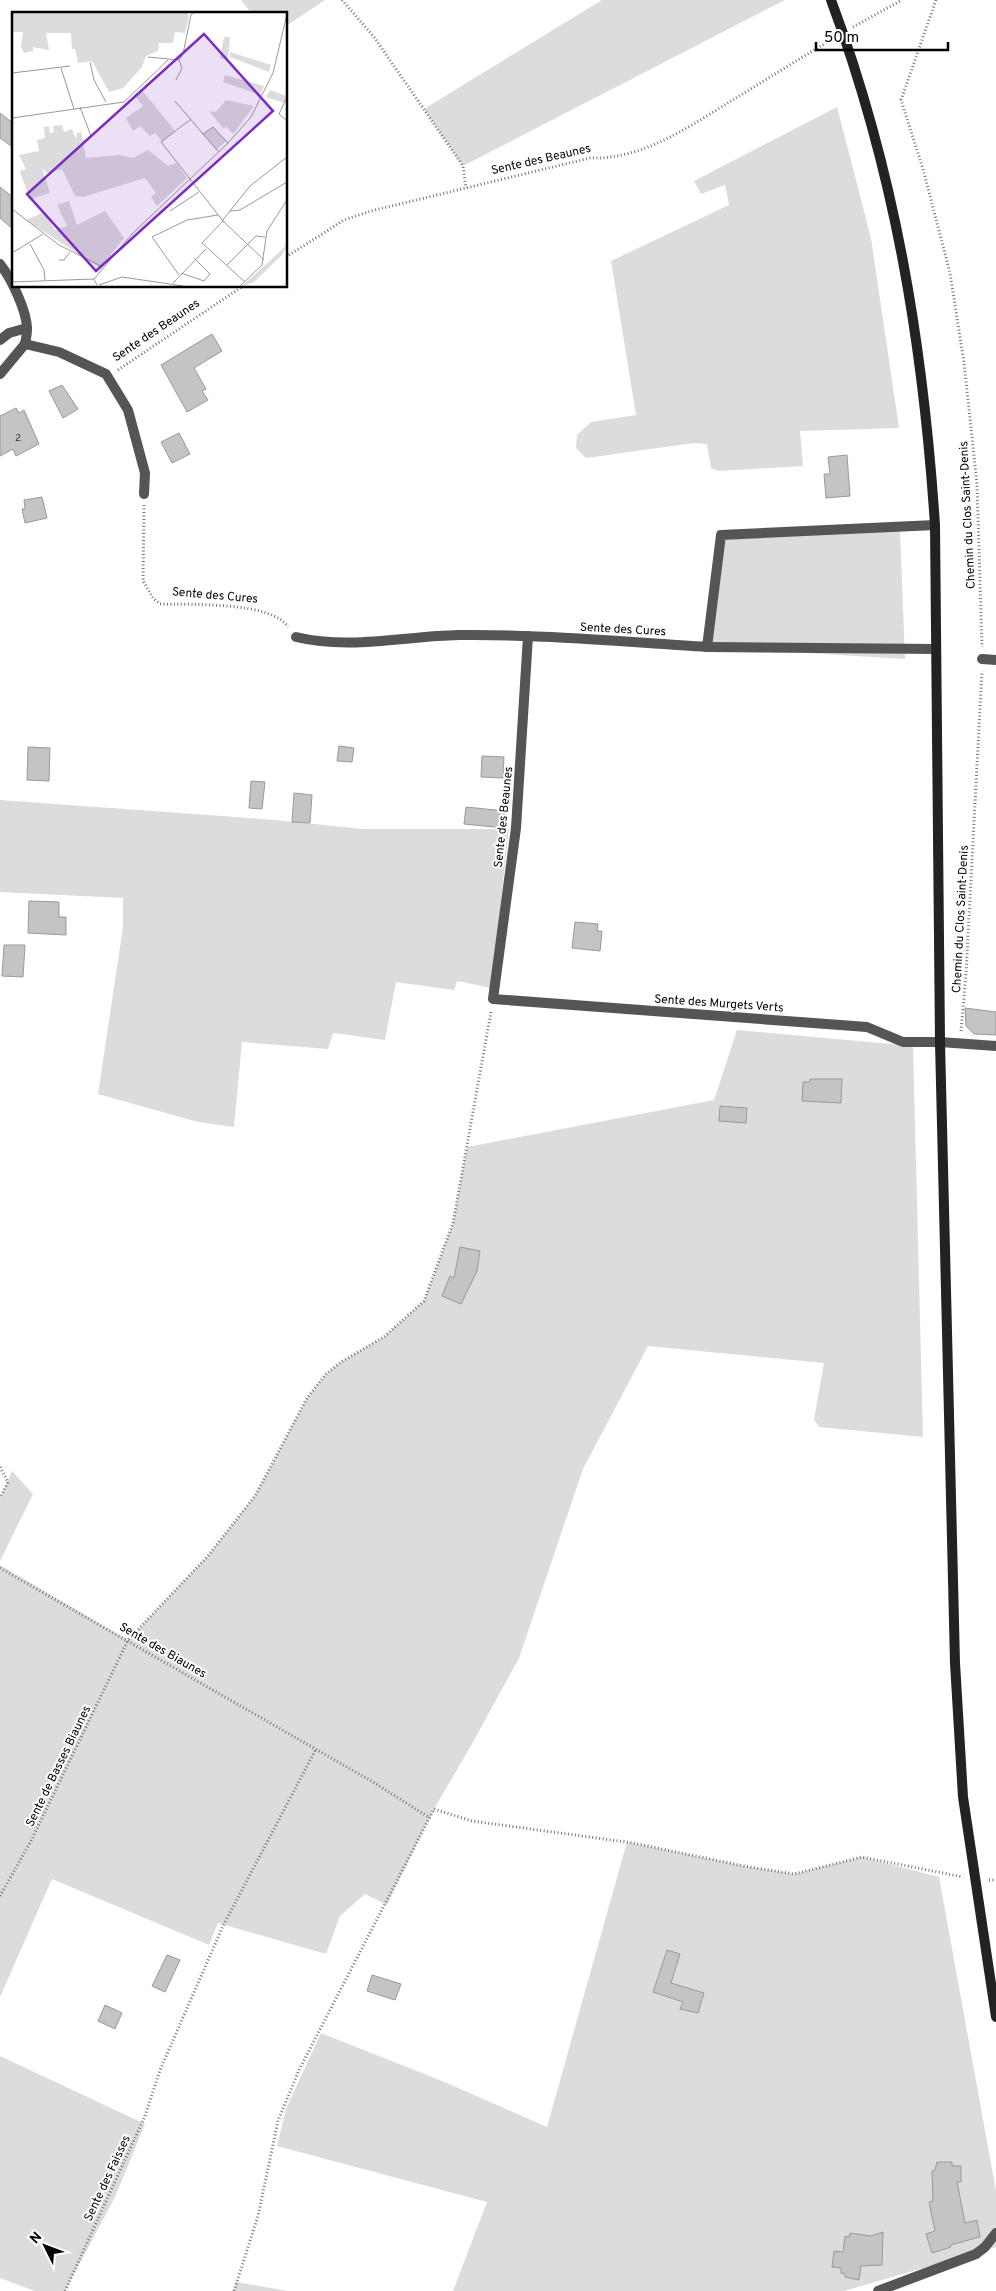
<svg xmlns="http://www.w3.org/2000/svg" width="996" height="2291" font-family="Overpass,sans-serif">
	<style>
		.green { fill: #dcdcdc }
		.building { fill: #c4c4c4; stroke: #999 }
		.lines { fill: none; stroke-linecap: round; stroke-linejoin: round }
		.path { stroke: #777; stroke-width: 3; stroke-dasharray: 1 2.5; stroke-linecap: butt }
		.service { stroke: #555; stroke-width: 10 }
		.minor { stroke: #555; stroke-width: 10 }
		.secondary { stroke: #222; stroke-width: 10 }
		.labels { text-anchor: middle; stroke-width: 4; stroke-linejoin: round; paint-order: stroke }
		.number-label { font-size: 10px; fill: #313131 }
		.street-label { font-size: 12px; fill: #000; stroke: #fff }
		.inset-road { fill: none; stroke: #999; stroke-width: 1 }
		.view { fill: #7b2cbf; fill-opacity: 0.15; stroke: #7b2cbf; stroke-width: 2.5 }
		.inset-edge { fill: none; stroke: #000; stroke-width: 2.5 }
	</style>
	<rect width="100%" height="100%" fill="#fff"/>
	<g class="green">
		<path d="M241 0H325L286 26V14H252Z"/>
		<path d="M602 0H785L463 166 424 109Z"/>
		<path d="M837 107 871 238 899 428 800 431 803 466 719 471 711 468 707 444 694 443 586 458 576 448 577 435 591 422 636 415 611 261 729 205 725 185 701 194 694 181Z"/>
		<path d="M717 530 798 534 900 531 905 659 707 647Z"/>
		<path d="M0 800 275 820 363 829H509L491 988 457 981 454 990 396 982 385 1040 333 1033 328 1049 242 1042 234 1127 198 1122 98 1094 123 927V898L0 892Z"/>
		<path d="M737 1030 913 1046 923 1437 819 1427 814 1419 824 1363 648 1346 583 1469 519 1658 473 1742 434 1809 387 1905 365 1894 340 1916 326 1954 218 1923 209 1945 52 1879 0 1997V1565L128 1640 207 1557 255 1496 307 1398 326 1374 341 1362 384 1337 424 1301 453 1223 467 1147 714 1100Z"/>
		<path d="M12 1471 33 1494 0 1561V1498Z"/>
		<path d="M627 1842 744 1866 794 1874 862 1857 939 1877 996 2191V2247L844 2291H453L487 2202 277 2146 286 2109 321 2033 447 2083 547 2127Z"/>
		<path d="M0 2056 145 2124 115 2197 65 2291H35L0 2278Z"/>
		<path d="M236 2282 288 2291H233Z"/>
	</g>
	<g class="building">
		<path d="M0 113 14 124V148L0 138Z"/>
		<path d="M0 187 14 198V230L0 218Z"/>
		<path d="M212 334 222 351 194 368 206 389 202 391 208 400 187 412 161 365Z"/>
		<path d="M62 385 78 409 63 418 49 391Z"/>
		<path d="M16 408 19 413 24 410 39 444 16 456 13 449 0 456V416Z"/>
		<path d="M179 433 190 454 172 463 161 442Z"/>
		<path d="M847 455 850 496 826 498 824 474H830L828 457Z"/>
		<path d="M42 497 47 518 25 523 22 509H25L24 500Z"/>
		<path d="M339 746 354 748 352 762 337 761Z"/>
		<path d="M28 747 50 748 49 781 27 780Z"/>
		<path d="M482 756 504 757 503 778 481 777Z"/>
		<path d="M251 781 265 782 262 809 249 808Z"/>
		<path d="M294 793 312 795 310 823 292 822Z"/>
		<path d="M466 807 505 811 504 828 464 824Z"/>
		<path d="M29 901 59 902V917H66V935L28 933Z"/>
		<path d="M575 922 598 924 597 931H602L600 951 572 948Z"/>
		<path d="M4 945H25L23 977 2 976Z"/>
		<path d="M965 1008 996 1012V1035L974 1034 966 1026Z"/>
		<path d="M810 1079H842L841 1103 802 1101 803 1082H810Z"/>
		<path d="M720 1106 747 1108 746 1123 719 1121Z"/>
		<path d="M460 1247 480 1251 477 1271 461 1304 442 1296 450 1276 454 1278Z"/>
		<path d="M667 1950 680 1954 671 1983 704 1993 698 2013 680 2009 683 2002 653 1992Z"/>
		<path d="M167 1955 180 1960 165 1992 152 1986Z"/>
		<path d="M372 1975 401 1984 395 2000 367 1991Z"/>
		<path d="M105 2005 122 2013 115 2029 98 2021Z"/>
		<path d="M937 2162H952V2166H961V2182H957L965 2223 977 2220 980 2237 950 2245 951 2247 932 2253 926 2234 935 2231 929 2202 933 2201 932 2171 935 2170Z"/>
		<path d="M883 2232 882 2265 861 2266 859 2280 845 2277V2274L841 2273V2268L832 2267 834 2251 843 2252 845 2236 849 2237 850 2233 871 2236Z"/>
	</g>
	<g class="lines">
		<g class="path">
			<path d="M342 0 374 37 463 166 466 188"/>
			<path d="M936 0 901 100 923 169 950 273 964 363 977 484 982 647"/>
			<path d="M853 27 902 0"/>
			<path d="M286 257 344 220 371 211 590 158C644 160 691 125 736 98 767 79 799 59 831 40"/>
			<path d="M118 370 243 286"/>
			<path d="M144 505 143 581 153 598 160 604C191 605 271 601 288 627"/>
			<path d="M961 1031 966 974 982 671"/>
			<path d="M0 1467 8 1482 0 1498"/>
			<path d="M0 1568 373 1782 430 1818"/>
			<path d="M989 1880H996"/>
			<path d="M0 1896 31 1841 128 1640 207 1557 255 1496 307 1398 326 1374 341 1362 384 1337 424 1301 453 1223 491 1012"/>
			<path d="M65 2291 145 2116 160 2070 223 1926 316 1749"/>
			<path d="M234 2291 258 2216 278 2121 299 2070 434 1809 472 1821 633 1843 744 1866 794 1874 862 1857 963 1877"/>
		</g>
		<g class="service">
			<path d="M0 340 9 333 27 328"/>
			<path d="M982 659 996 660"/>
		</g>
		<g class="minor">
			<path d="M0 264C11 278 27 311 27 329 27 334 26 339 25 344"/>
			<path d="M25 344 59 352 106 374 128 410 145 473 144 494"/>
			<path d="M0 374 25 344"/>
			<path d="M528 636 516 828 493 999 867 1027 903 1042H940L996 1046"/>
			<path d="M296 637C350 650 405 636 459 635 541 634 624 642 707 647L721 535 935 525"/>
			<path d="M707 647 936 649"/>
			<path d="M878 2291 976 2254 985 2247 996 2233"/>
		</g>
		<path class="secondary" d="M831 0C895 172 923 343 935 525L940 1042 955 1663 963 1797 996 2017"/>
	</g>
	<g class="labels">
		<g class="number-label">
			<text x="18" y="441">2</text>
		</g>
		<g class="street-label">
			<text transform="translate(541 159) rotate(-13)" y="4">Sente des Beaunes</text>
			<text transform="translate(156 330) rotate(-34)" y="4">Sente des Beaunes</text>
			<text transform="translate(967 515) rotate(-93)" y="4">Chemin du Clos Saint-Denis</text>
			<text transform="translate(215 595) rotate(5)" y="4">Sente des Cures</text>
			<text transform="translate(623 629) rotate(3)" y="4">Sente des Cures</text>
			<text transform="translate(503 817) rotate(-84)" y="4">Sente des Beaunes</text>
			<text transform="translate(960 919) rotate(-87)" y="4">Chemin du Clos Saint-Denis</text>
			<text transform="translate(719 1003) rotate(4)" y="4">Sente des Murgets Verts</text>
			<text transform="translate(163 1650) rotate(30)" y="4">Sente des Biaunes</text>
			<text transform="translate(58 1766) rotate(-64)" y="4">Sente de Basses Biaunes</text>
			<text transform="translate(107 2178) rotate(-65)" y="4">Sente des Faisses</text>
		</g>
	</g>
	<g transform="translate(12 12)">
		<rect width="275" height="275" fill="#fff"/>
		<path d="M0 0H175L177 4 173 21 163 20 161 31H147L146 39 134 44 130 55 111 76 97 80 80 49 66 51 63 37H60L59 21H34L37 38 21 35V39L12 41 9 35 11 20H0ZM212 25H218L216 48 208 46ZM218 40 259 53 257 60 218 45ZM213 63 252 74 248 83 211 70ZM129 77 163 119 150 129 143 121 138 124 128 114 121 119 114 106 131 94 122 83ZM258 78 274 84 272 91 254 85ZM214 88 242 94 221 122 214 114 212 117 197 99 204 100ZM50 113 52 120 60 117 64 127 65 121 69 120 71 128 79 126 71 131 74 146 108 143 121 146 136 138 156 154 164 151 175 166 145 194 139 185 144 181 133 166 71 185 63 184 50 157 36 162 30 156 38 181 18 187 9 163 8 159 14 157 7 143 27 139 25 128 33 126 32 115 37 114 38 121 42 120 41 114ZM201 115 214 129 204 138 191 122ZM57 189 65 213 93 199 112 226 88 256 14 208 32 200 43 218 55 214 45 193ZM275 233 270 243 242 270 229 275Z" fill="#dcdcdc"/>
		<path class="inset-road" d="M136 45 167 48M167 48 171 42 179 3 182 0M78 50 82 68 94 90M49 56 62 97M0 61 58 54M164 68 170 56 167 48M274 87 267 102 275 109M163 89 191 122 201 115 216 131M68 95 79 124M0 106 112 90 156 48M179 107 149 130 211 209 252 248M191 122 207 140M0 197 47 233 91 255M158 199 187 180M218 199 228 198 275 170M210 209 238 174 275 145M211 209 190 231 233 270M18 232 32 258 33 268M0 241 31 222M47 248H52L58 240M215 253 244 224 253 225M169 261 192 269 198 262 182 246M167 263 140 225 175 208 206 203M0 270 82 267M161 271 194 237M85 273 82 267 120 222 216 131 239 105 261 61 275 2M87 273 110 265 178 275M227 275 250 253 255 219 275 188"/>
		<path class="view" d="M192 22 261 99 84 259 15 182Z"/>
		<rect width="275" height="275" class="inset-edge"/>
	</g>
	<g transform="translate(45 2246) rotate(312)" stroke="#ffffff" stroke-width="4" paint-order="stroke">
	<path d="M0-4L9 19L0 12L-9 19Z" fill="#000000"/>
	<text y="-8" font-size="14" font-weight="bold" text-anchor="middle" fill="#000000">N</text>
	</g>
	<path d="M816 42v8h132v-8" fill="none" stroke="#000000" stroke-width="2.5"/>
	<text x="824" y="42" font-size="15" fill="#000000" stroke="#ffffff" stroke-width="4" paint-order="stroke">50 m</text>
</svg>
